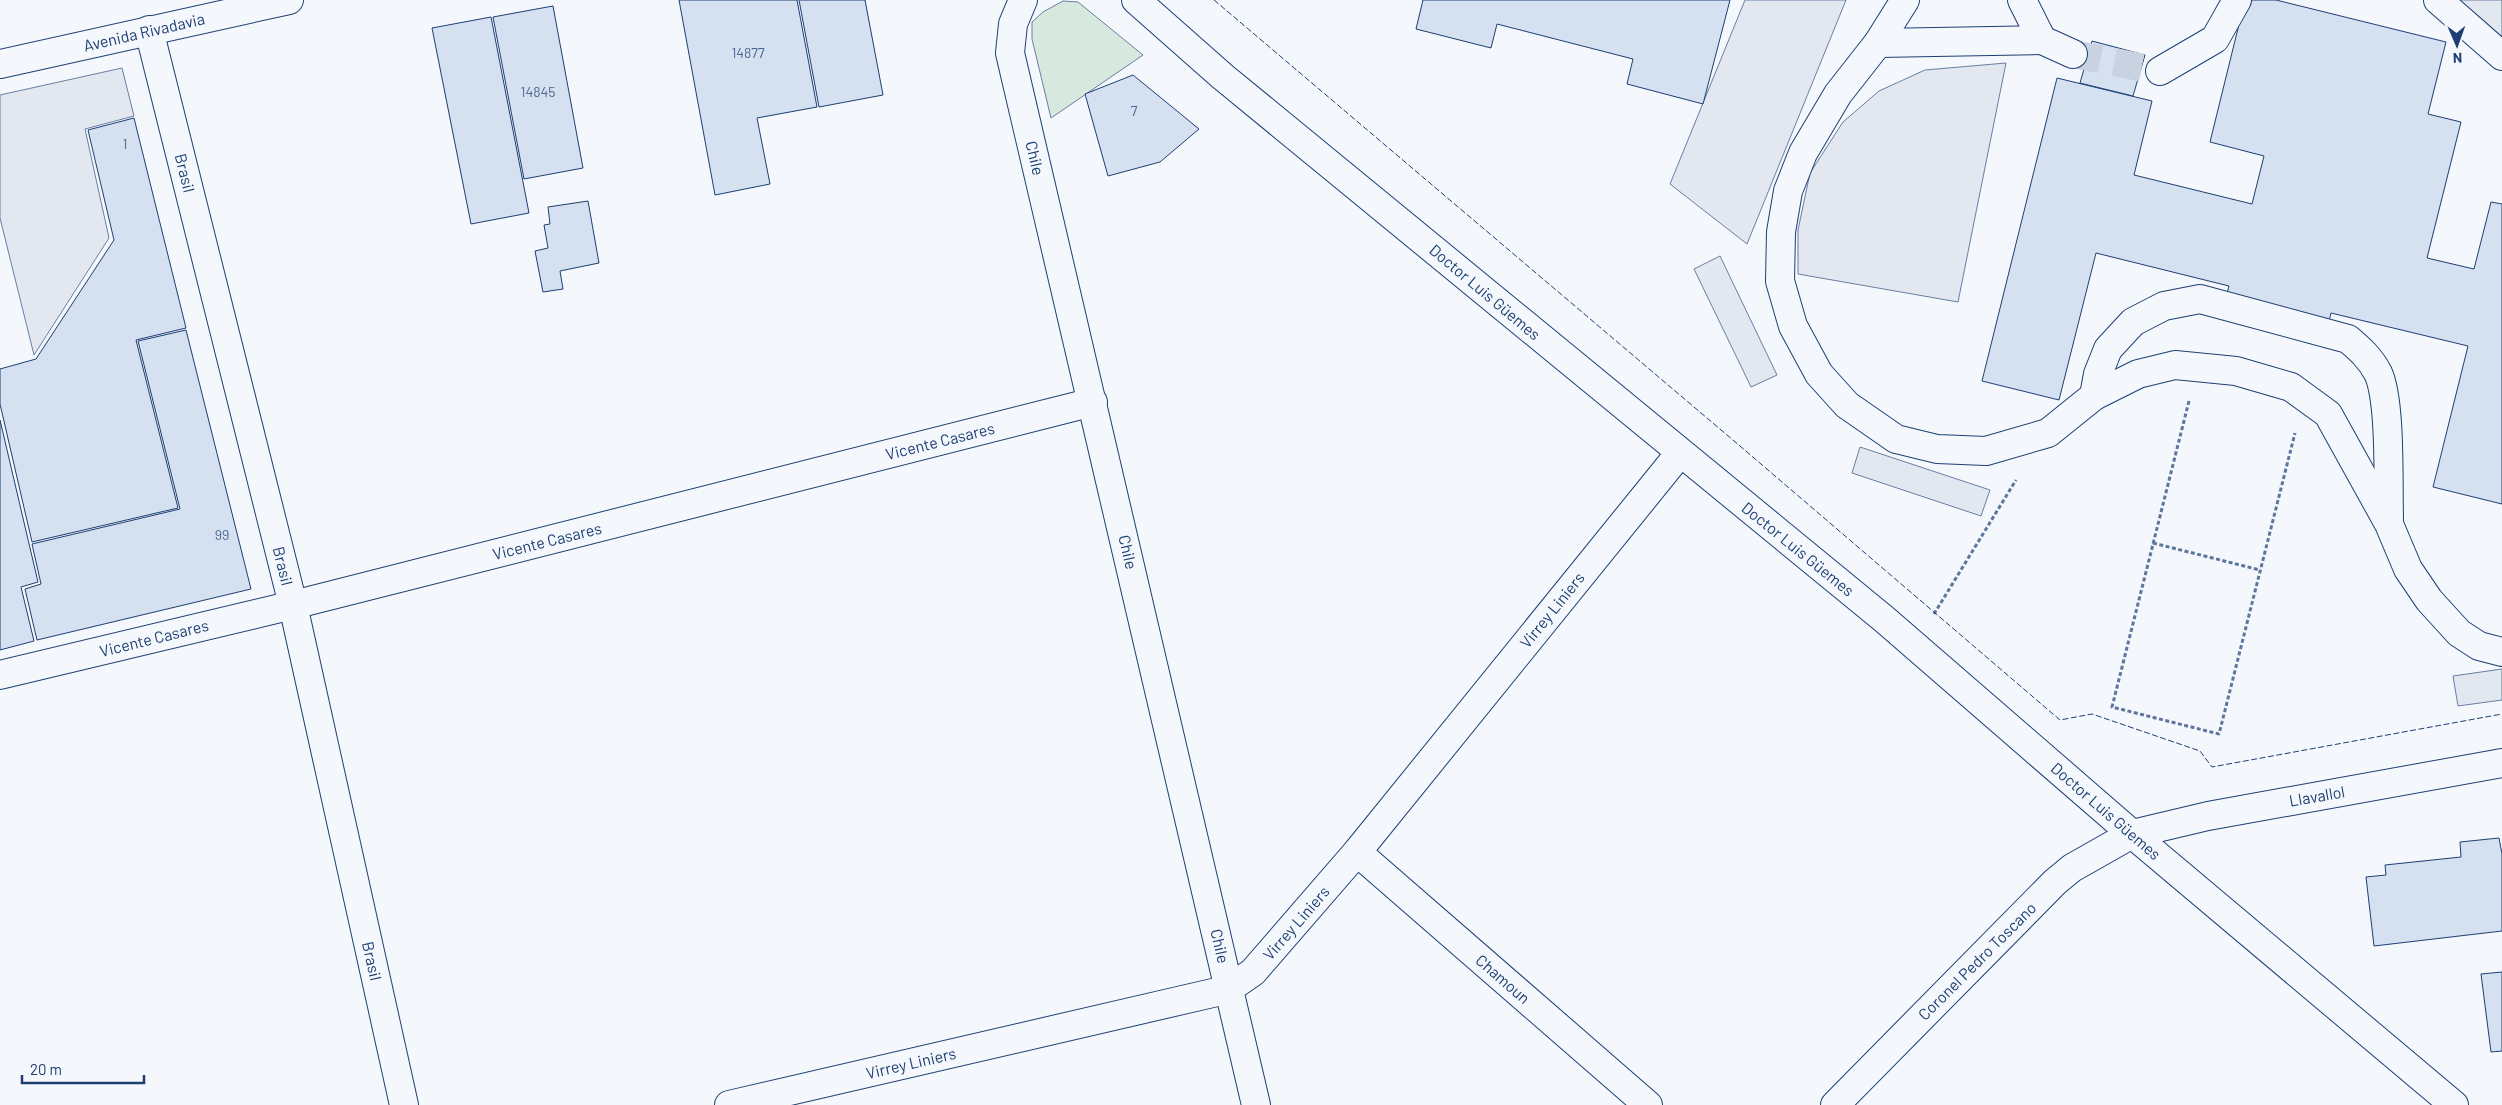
<svg xmlns="http://www.w3.org/2000/svg" width="2502" height="1105" font-family="Barlow,sans-serif">
	<style>
		.green { fill: #d7e8df; stroke: #687fa3 }
		.parking { fill: #e3e8f0; stroke: #687fa3 }
		.building { fill: #d5e0f0; stroke: #1d3f73 }
		.lines { fill: none; stroke-linecap: round; stroke-linejoin: round }
		.minor-tunnel { stroke: #c9d2e0; stroke-width: 28; stroke-dasharray: 28 14; stroke-linecap: butt }
		.minor-casing { stroke: #1d3f73; stroke-width: 30 }
		.major-casing { stroke: #1d3f73; stroke-width: 30 }
		.path { stroke: #5e769c; stroke-width: 3; stroke-dasharray: 4 2.5; stroke-linecap: butt }
		.minor { stroke: #f4f7fb; stroke-width: 28 }
		.major { stroke: #f4f7fb; stroke-width: 28 }
		.fence { stroke: #1d3f73; stroke-width: 1; stroke-dasharray: 6 2.5; stroke-linecap: butt }
		.labels { text-anchor: middle; stroke-width: 4; stroke-linejoin: round; paint-order: stroke }
		.number-label { font-size: 14px; fill: #4b6792 }
		.street-label { font-size: 16px; fill: #1d3f73; stroke: #f4f7fb }
	</style>
	<rect width="100%" height="100%" fill="#f4f7fb"/>
	<path class="green" d="M1063 1 1078 2 1143 55 1051 118 1032 39V22L1043 12Z"/>
	<g class="parking">
		<path d="M1745 0H1846L1747 244 1670 184Z"/>
		<path d="M2454 0H2502V40Z"/>
		<path d="M2006 63 1958 302 1798 274V230L1810 173 1843 122 1879 91 1925 70Z"/>
		<path d="M122 68 134 116 85 129 109 238 34 355 0 218V95Z"/>
		<path d="M1720 256 1777 375 1751 387 1694 269Z"/>
		<path d="M1860 447 1990 490 1981 516 1852 473Z"/>
		<path d="M2502 669V700L2458 706 2453 676Z"/>
	</g>
	<g class="building">
		<path d="M679 0H797L817 107 757 118 770 184 715 195Z"/>
		<path d="M799 0H865L883 95 819 107Z"/>
		<path d="M1423 0H1730L1703 104 1627 84 1633 59 1497 24 1491 48 1416 29Z"/>
		<path d="M2245 0H2276L2446 42 2428 114 2461 122 2427 258 2474 269 2491 202 2502 204V504L2433 487 2468 346 2331 313 2324 342 2221 316 2229 286 2096 253 2059 400 1982 381 2057 78 2152 101 2134 175 2252 204 2264 156 2210 142Z"/>
		<path d="M553 6 583 168 524 179 493 17Z"/>
		<path d="M491 17 529 213 471 224 432 28Z"/>
		<path d="M2092 41 2145 55 2133 96 2080 83Z"/>
		<path d="M1133 75 1199 129 1160 162 1108 176 1085 94Z"/>
		<path d="M134 118 186 328 136 340 178 508 32 542 0 404V369L36 359 114 240 88 130Z"/>
		<path d="M588 201 599 263 560 271 563 289 543 292 535 251 548 248 544 225 550 224 548 207Z"/>
		<path d="M186 330 251 589 37 640 25 589 41 584 32 544 180 509 138 341Z"/>
		<path d="M0 420 38 582 21 587 34 641 0 650Z"/>
		<path d="M2499 838 2502 854V931L2374 946 2366 877 2386 875 2385 865 2461 857 2460 842Z"/>
		<path d="M2502 972V1051L2491 1052 2481 974Z"/>
	</g>
	<g class="lines">
		<path class="minor-tunnel" d="M2073 54 2160 71"/>
		<g class="minor-casing">
			<g id="minor">
				<path d="M1023 0 1013 24 1010 53 1256 1105"/>
				<path d="M1905 0 1878 43 1838 94 1803 153 1788 191 1781 232 1780 281 1793 326 1819 374 1847 405 1896 439 1937 449 1986 451 2048 433 2094 396 2138 374 2175 365 2236 371 2291 387 2328 414 2389 524 2408 569 2429 600 2459 633 2479 646 2502 652"/>
				<path d="M2022 0 2042 40 2073 54"/>
				<path d="M2438 0 2502 56"/>
				<path d="M149 30 293 605 404 1105"/>
				<path d="M1878 43 2042 40"/>
				<path d="M2160 71 2215 39 2237 0"/>
				<path d="M2094 396 2098 374 2108 349 2133 322 2164 306 2200 299 2348 339C2360 349 2370 358 2378 373 2391 400 2388 484 2389 518"/>
				<path d="M0 675 293 605 1093 402"/>
				<path d="M1357 852 1648 1105"/>
				<path d="M729 1105 1217 992 1230 988 1253 972 1357 852 1680 453"/>
				<path d="M1835 1105 2055 882 2072 868 2132 834 2208 816 2502 763"/>
			</g>
		</g>
		<g class="major-casing">
			<g id="major">
				<path d="M1136 0 1222 76 1884 619 2132 834 2454 1105"/>
				<path d="M0 64 289 0"/>
			</g>
		</g>
		<g class="path">
			<path d="M2189 401 2112 707 2219 734 2295 433"/>
			<path d="M2153 543 2260 570"/>
			<path d="M1934 614 2016 480"/>
		</g>
		<use href="#minor" class="minor"/>
		<use href="#major" class="major"/>
		<path class="fence" d="M1214 0 1740 446 2060 720 2092 714 2200 751 2212 767 2502 714"/>
	</g>
	<g class="labels">
		<g class="number-label">
			<text x="748" y="58">14877</text>
			<text x="538" y="97">14845</text>
			<text x="1134" y="116">7</text>
			<text x="125" y="149">1</text>
			<text x="222" y="540">99</text>
		</g>
		<g class="street-label">
			<text transform="translate(144 32) rotate(-13)" y="6">Avenida Rivadavia</text>
			<text transform="translate(1035 158) rotate(77)" y="6">Chile</text>
			<text transform="translate(185 173) rotate(76)" y="6">Brasil</text>
			<text transform="translate(1485 292) rotate(40)" y="6">Doctor Luis Güemes</text>
			<text transform="translate(940 441) rotate(-14)" y="6">Vicente Casares</text>
			<text transform="translate(547 541) rotate(-14)" y="6">Vicente Casares</text>
			<text transform="translate(1798 549) rotate(39)" y="6">Doctor Luis Güemes</text>
			<text transform="translate(1128 552) rotate(77)" y="6">Chile</text>
			<text transform="translate(283 566) rotate(76)" y="6">Brasil</text>
			<text transform="translate(1552 610) rotate(-51)" y="6">Virrey Liniers</text>
			<text transform="translate(154 638) rotate(-14)" y="6">Vicente Casares</text>
			<text transform="translate(2317 796) rotate(-10)" y="6">Llavallol</text>
			<text transform="translate(2106 811) rotate(41)" y="6">Doctor Luis Güemes</text>
			<text transform="translate(1296 923) rotate(-49)" y="6">Virrey Liniers</text>
			<text transform="translate(1220 946) rotate(77)" y="6">Chile</text>
			<text transform="translate(372 961) rotate(77)" y="6">Brasil</text>
			<text transform="translate(1977 961) rotate(-45)" y="6">Coronel Pedro Toscano</text>
			<text transform="translate(1503 979) rotate(41)" y="6">Chamoun</text>
			<text transform="translate(911 1063) rotate(-13)" y="6">Virrey Liniers</text>
		</g>
	</g>
	<g transform="translate(2457 45) rotate(178)" stroke="#f4f7fb" stroke-width="4" paint-order="stroke">
	<path d="M0-4L9 19L0 12L-9 19Z" fill="#1d3f73"/>
	<text y="-8" font-size="14" font-weight="bold" text-anchor="middle" fill="#1d3f73">N</text>
	</g>
	<path d="M22 1075v8h122v-8" fill="none" stroke="#1d3f73" stroke-width="2.5"/>
	<text x="30" y="1075" font-size="15" fill="#1d3f73" stroke="#f4f7fb" stroke-width="4" paint-order="stroke">20 m</text>
</svg>
